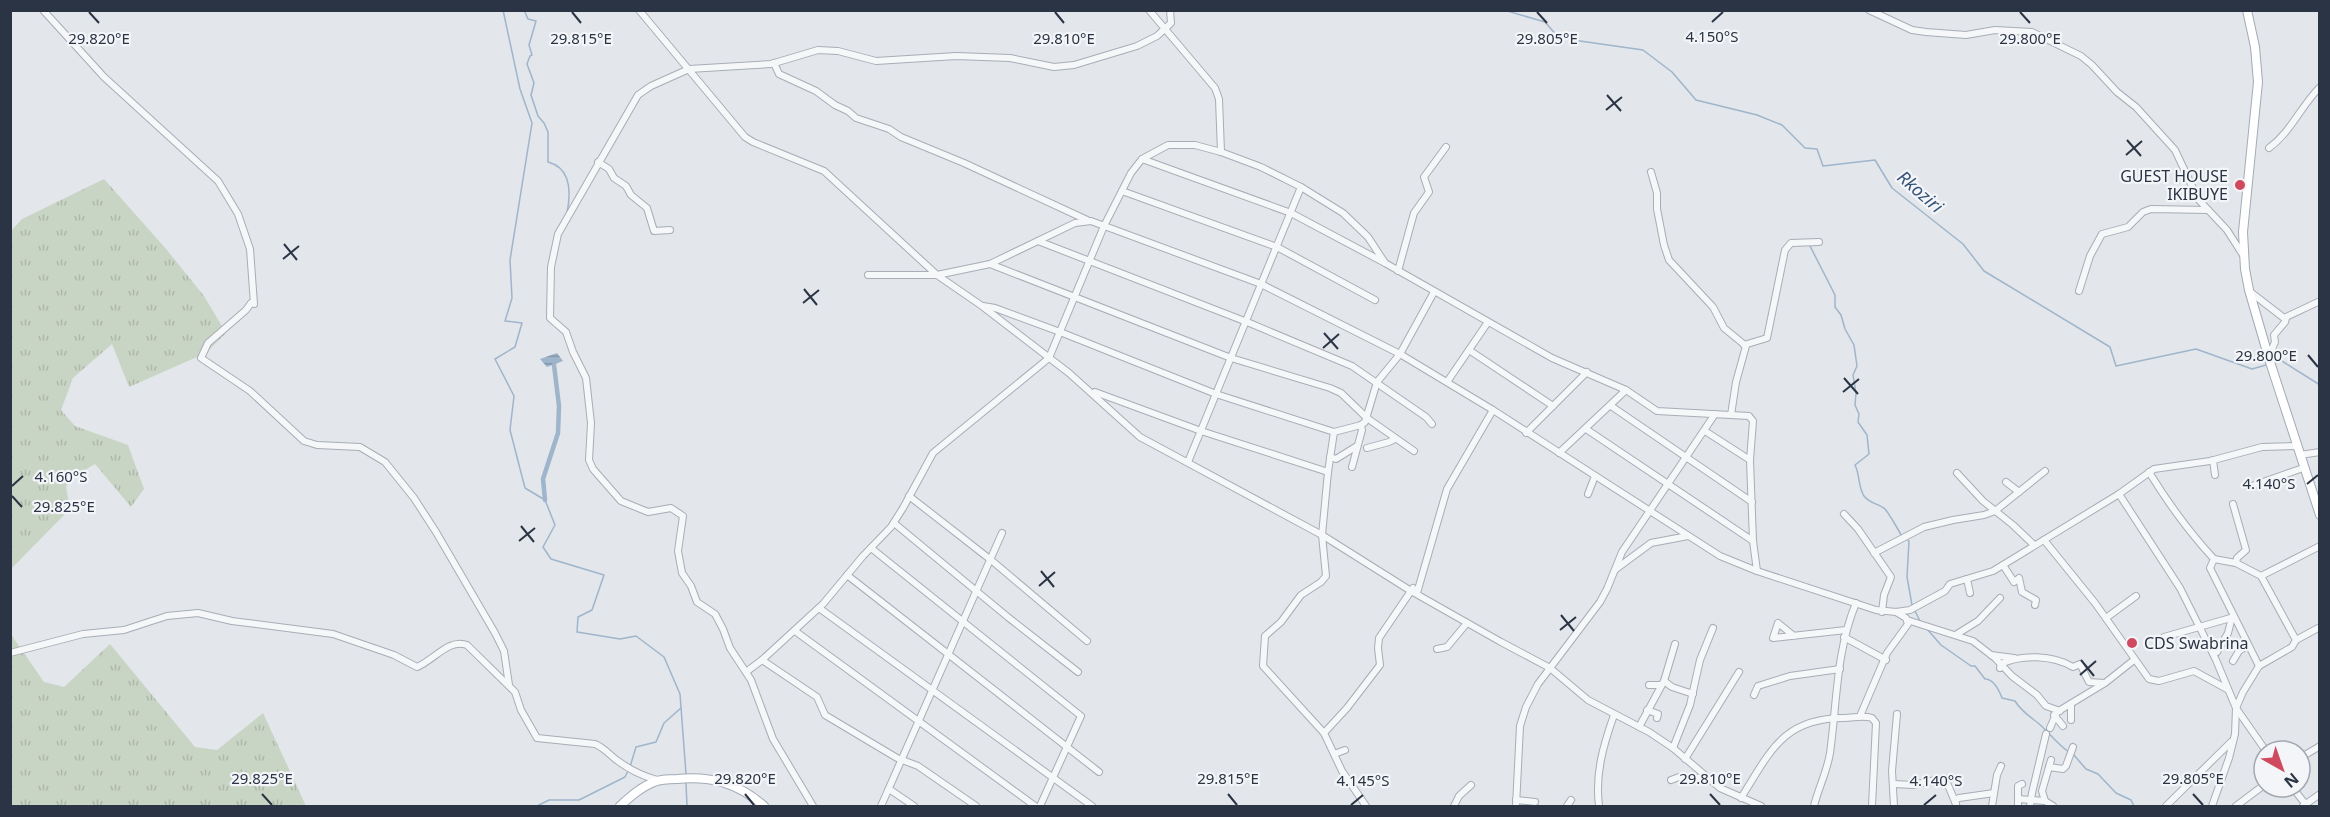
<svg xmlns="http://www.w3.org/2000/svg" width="2330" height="817" font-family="'Noto Sans',sans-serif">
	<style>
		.grass { fill: url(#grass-tufts) }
		.water { fill: url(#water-rules) }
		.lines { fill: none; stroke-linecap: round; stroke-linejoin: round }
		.stream { stroke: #9fb5cb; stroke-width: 1.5 }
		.canal { stroke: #9fb5cb; stroke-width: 4.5 }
		.minor-casing { stroke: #a8adb6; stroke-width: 8 }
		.major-casing { stroke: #a2abb7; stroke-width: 10 }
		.minor { stroke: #f6f7f9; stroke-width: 6 }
		.major { stroke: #fff; stroke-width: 8 }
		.ticks { fill: none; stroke: #2b3444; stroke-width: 2 }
		.poi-dot { fill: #cf495f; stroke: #f3f5f8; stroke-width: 2 }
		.labels { text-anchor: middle; stroke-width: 4.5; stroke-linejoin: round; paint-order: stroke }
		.poi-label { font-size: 16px; fill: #2b3444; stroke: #f3f5f8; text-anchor: end }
		.water-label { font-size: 18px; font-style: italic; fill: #345378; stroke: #f3f5f8 }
		.ticks-label { font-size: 15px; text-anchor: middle; fill: #2b3444; stroke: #f3f5f8; stroke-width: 4.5; stroke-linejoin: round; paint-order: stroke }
	</style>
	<defs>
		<pattern id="grass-tufts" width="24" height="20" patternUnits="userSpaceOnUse" patternTransform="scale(1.5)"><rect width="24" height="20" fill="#c9d5c4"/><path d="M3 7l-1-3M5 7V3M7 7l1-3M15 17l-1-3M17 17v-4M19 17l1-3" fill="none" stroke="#adb7aa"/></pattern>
		<pattern id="water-rules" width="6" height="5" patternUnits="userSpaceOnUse" patternTransform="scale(1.5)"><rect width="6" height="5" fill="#9fb5cb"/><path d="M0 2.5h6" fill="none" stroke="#8294a6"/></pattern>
	</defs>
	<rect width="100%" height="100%" fill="#e3e6eb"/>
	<g class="grass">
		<path d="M104 179 167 250 204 296 226 333 206 353 129 387 112 344 73 378 61 410 75 426 128 445 144 489 131 507 95 464 78 474 66 486 70 509 11 569 10 232 22 219Z"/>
		<path d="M10 633 44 682 64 687 110 644 195 747 217 750 263 713 306 806H11Z"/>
	</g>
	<path class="water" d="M557 353 563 361 547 367 540 359Z"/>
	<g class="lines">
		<g class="stream">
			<path d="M503 10 520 89 532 123 510 260 512 298 505 321 522 323 515 347 495 359 514 396 510 430 525 488 545 500 555 525 543 547 551 559 604 575 592 610 578 617 577 632 620 639 636 636 664 657 680 694 686 774"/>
			<path d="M524 10 528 19 536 21 529 45 532 55 530 56 527 64 534 83 531 95 538 116 544 123 548 132V162C571 168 571 193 567 213"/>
			<path d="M1504 10 1545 22 1559 38 1643 50 1672 72 1696 100 1757 115 1782 125 1805 148 1817 149 1823 166 1875 160 1892 188 1963 244 1984 271 2110 347 2116 366 2196 349 2252 369 2266 365"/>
			<path d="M1809 244 1835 295V307L1841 315 1845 329 1854 345 1857 366 1853 375 1856 393 1855 405 1859 414 1858 422 1867 435 1869 454 1855 465C1860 475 1858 487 1864 496 1869 503 1879 504 1885 509 1888 512 1901 534 1902 537"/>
			<path d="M2274 363 2282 361 2320 385"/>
			<path d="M1906 539 1909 541 1907 577 1912 605"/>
			<path d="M1914 609 1920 621"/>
			<path d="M1927 629 1941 645 1971 666H1975L1985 679C1993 679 1999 690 2002 698L2015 701C2021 711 2029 716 2038 723 2049 732 2057 744 2069 752"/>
			<path d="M2073 754 2086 769 2098 774 2116 793 2131 800 2134 806"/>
			<path d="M630 767 636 747 656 742 664 723 681 708"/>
			<path d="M686 783 687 806"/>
			<path d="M537 806 549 800H579L625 777 628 771"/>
		</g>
		<path class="canal" d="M545 500 543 479 558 433 559 406 554 365"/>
		<g class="minor-casing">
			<g id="minor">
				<path d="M43 10 104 77 218 181 238 214 250 249 254 304 251 303 246 310 208 343 201 358 250 391 304 441 317 445 360 447 385 462 414 498 436 532 495 633 504 651 509 685"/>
				<path d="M639 10 745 137 753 142 824 171 937 275 990 264 1075 223 1091 221 1261 284 1400 354 1493 410 1720 556 1757 571 1876 610 1896 612 1910 610 1945 591 1950 584 1993 571 2119 494 2154 469 2210 461 2262 447 2297 446"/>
				<path d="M1149 10 1215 88 1219 99 1221 152"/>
				<path d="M1869 10 1912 30 1926 32 1966 35 1995 30 2032 32 2081 56 2092 65 2117 92 2136 107 2175 150 2198 199 2227 230 2243 255"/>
				<path d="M774 63 779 74 816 91 835 105 848 111 856 118 889 129 901 137 964 163 1087 220"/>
				<path d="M2269 148C2291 132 2301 106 2320 87"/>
				<path d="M1142 159 1291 213 1385 263"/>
				<path d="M598 162 609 169 614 178 626 186 631 195 647 208 654 231 670 230"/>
				<path d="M1651 172 1657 193V209L1664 245 1669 260 1713 307 1724 328 1746 346 1736 382 1731 415"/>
				<path d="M1122 191 1277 247 1375 300"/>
				<path d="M1038 241 1247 322 1352 366 1426 417 1432 424"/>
				<path d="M990 264 1231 358 1330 388 1341 393 1367 418 1414 451"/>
				<path d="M1398 271 1414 213 1429 192 1424 177 1446 147"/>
				<path d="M868 275H937L982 306 1069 373 1140 437 1322 535 1411 591 1501 642 1550 668 1588 700 1649 732 1673 748 1720 788 1761 806"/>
				<path d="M2079 291 2090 256 2102 234 2128 227 2143 212 2151 209 2208 210"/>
				<path d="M2249 291 2284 318 2320 301"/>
				<path d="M983 306 995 308 1060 332 1216 394 1334 432 1361 425 1365 422 1377 382 1400 354 1434 292"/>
				<path d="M1744 345 1767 338 1785 250 1791 243 1819 242"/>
				<path d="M1469 350 1553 406"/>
				<path d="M2269 356 2275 342 2274 335 2285 322 2286 318"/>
				<path d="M1447 382 1488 322"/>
				<path d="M1095 392 1201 431 1328 472"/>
				<path d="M1611 406 1752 502"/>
				<path d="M1586 429 1753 541"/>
				<path d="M1705 431 1750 460"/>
				<path d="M1334 432 1328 472 1322 535 1326 576 1321 582 1301 595 1281 622 1265 636 1263 666 1324 733 1342 771 1366 806"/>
				<path d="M1526 433 1587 372"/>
				<path d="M1367 448 1389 442 1395 439"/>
				<path d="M1559 453 1626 390"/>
				<path d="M2300 455 2320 452"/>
				<path d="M1330 457 1336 459 1357 446"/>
				<path d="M2213 460 2215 475"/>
				<path d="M1188 462 1301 187"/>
				<path d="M1352 467 1362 430 1361 425"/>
				<path d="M2149 472C2168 503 2189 532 2214 559L2210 568 2259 666"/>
				<path d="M1957 473 1983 501 2013 525 2034 545"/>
				<path d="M2006 482 2019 492"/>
				<path d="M2249 487 2303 468"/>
				<path d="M1588 494 1595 476"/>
				<path d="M2119 494 2180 588 2216 660 2236 708 2266 751"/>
				<path d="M909 496 991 560 1087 641"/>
				<path d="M2233 504 2246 550 2237 558 2236 563"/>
				<path d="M1844 514 1858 529 1891 577 1884 595 1882 612"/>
				<path d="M894 523 1009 618 1078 672"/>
				<path d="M2044 540 2095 603 2149 679 2159 681 2194 671 2227 689"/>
				<path d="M871 548 1081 716 1040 806"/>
				<path d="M1874 553 1924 527 1953 520 1984 515 1995 511 2045 471"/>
				<path d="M2214 559 2236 563 2261 576"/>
				<path d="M2003 565 2014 582 2019 578 2022 592 2036 600 2035 605"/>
				<path d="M1616 569 1651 543 1688 536"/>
				<path d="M847 575 1099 772"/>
				<path d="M1967 579 1970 593"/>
				<path d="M1417 593 1447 489 1493 410"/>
				<path d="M819 608 1092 806"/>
				<path d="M2106 618 2136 596"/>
				<path d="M1907 620 1973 641 1995 658 2012 676 2037 695 2046 706 2060 711"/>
				<path d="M795 631 1035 806"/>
				<path d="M1957 634 1978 621 2000 598"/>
				<path d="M1794 636 1778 623 1773 638 1846 630"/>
				<path d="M1844 637 1886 660"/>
				<path d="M2164 637 2234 617"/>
				<path d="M2296 640 2261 576 2320 546"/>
				<path d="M1437 649 1447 647 1467 623"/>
				<path d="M2217 652 2228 633 2232 617"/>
				<path d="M10 653 83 634 124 630 167 616 198 613 232 621 333 634 394 655 417 667C434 660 449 638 467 645L515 692 521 710 537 738 595 744C605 748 609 755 618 761 630 770 643 776 657 780"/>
				<path d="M1991 655 2014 658"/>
				<path d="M762 660 817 697 825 715 897 758 918 766 976 806"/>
				<path d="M2233 661 2239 651 2248 645"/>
				<path d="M2000 668 2001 664C2021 654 2053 655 2073 667L2080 664 2089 682 2104 683"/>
				<path d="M746 672 762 660 823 604 863 556 891 527 903 508 933 453 1049 358 1104 226 1131 173 1142 159 1168 145H1195L1221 152 1261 167 1301 187 1343 213 1368 237 1385 263 1552 358 1626 390 1657 411 1749 416 1753 421 1750 460 1753 541 1757 571"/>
				<path d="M1664 681 1672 687 1693 694"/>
				<path d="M1649 685H1661"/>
				<path d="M1754 695 1758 686 1790 676 1840 669"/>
				<path d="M1647 710 1658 714 1657 718"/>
				<path d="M2054 715 2063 726"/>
				<path d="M1860 716 1887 653 1908 624 1906 618 1896 612"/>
				<path d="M2071 720V705"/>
				<path d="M1639 727 1664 681 1675 644"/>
				<path d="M2050 728 2057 712 2105 683 2134 660"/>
				<path d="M1324 733 1347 708 1380 665 1378 648 1379 638 1413 588"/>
				<path d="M1673 748 1690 705 1700 660 1713 628"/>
				<path d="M1334 754 1345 750"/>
				<path d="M2300 758 2320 746"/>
				<path d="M1685 759 1739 672"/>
				<path d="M2049 767 2063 769 2066 766 2073 747"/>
				<path d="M1671 780 1679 777 1707 778"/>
				<path d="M1894 784 1913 785 1945 778 1956 804"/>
				<path d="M2292 787 2307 806"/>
				<path d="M889 789 914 806"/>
				<path d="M1741 798C1770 752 1783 718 1844 718 1854 718 1863 715 1872 718L1876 723 1872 806"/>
				<path d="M2018 799 2045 801 2053 806"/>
				<path d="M1516 800 1535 802"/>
				<path d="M2045 801 2042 791 2051 760"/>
				<path d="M1956 805 1955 800 1959 798 1994 793"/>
				<path d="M813 806 773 739 751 680 730 648 723 629 715 614 697 602 691 586 682 573 678 551 683 516 671 508 648 512 621 501 593 469 589 460 591 423 586 378 573 352 566 332 550 318 551 267 558 234 638 95 651 86 689 69 771 64 818 50 838 51 876 61 956 56 1010 58 1054 67 1074 65 1137 46 1157 36 1171 23 1170 10"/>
				<path d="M881 806 1002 533"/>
				<path d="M1454 806 1459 796 1471 785"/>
				<path d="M1516 806 1520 726 1526 707 1538 684 1600 602 1607 589 1622 552 1715 414"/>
				<path d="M1567 806 1571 800"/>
				<path d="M1599 806C1595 774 1603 746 1614 715"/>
				<path d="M1814 806C1818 789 1827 772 1830 753 1837 703 1836 651 1856 603"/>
				<path d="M1894 806 1892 771 1897 714"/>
				<path d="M1992 806 1997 775 2001 766"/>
				<path d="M2018 806V786L2022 784"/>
				<path d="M2030 806 2032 793 2046 734"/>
				<path d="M2166 806 2231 742"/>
				<path d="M2212 806 2229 758 2235 734 2236 708 2243 692 2259 666 2292 647 2296 640 2320 627"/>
				<path d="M2236 806 2264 785"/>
				<path d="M2303 806 2320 794"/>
			</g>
		</g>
		<g class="major-casing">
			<g id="major">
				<path d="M2247 10 2255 47 2258 82 2243 232 2245 269 2249 290 2270 362 2320 515"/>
				<path d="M620 806C630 797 641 787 654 782 661 779 670 779 677 779 712 776 738 783 764 806"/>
			</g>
		</g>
		<use href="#minor" class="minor"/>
		<use href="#major" class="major"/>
	</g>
	<path class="ticks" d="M89 12 99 23M572 12 581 23M1055 12 1064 23M1537 12 1547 23M2020 12 2030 23M1712 22 1723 12M1607 95 1621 111M1606 110 1622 97M2127 140 2141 156M2126 155 2142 141M284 244 297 260M283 259 299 246M804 289 817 305M803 303 819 290M1324 333 1338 349M1323 348 1339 334M2308 355 2318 367M1844 378 1858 394M1843 392 1859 379M2307 484 2318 475M12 486 23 476M12 496 22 507M521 526 534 542M519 541 535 528M1041 571 1054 587M1039 586 1055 572M1561 615 1574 631M1560 630 1576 617M2081 660 2094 676M2080 675 2096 661M262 794 272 805M745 794 754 805M1228 794 1237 805M1710 794 1720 805M2193 794 2203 805M1351 805 1363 795M1924 805 1936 795"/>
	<g class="poi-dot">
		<circle cx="2240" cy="185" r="6"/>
		<circle cx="2132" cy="643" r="6"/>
	</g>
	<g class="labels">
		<g class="poi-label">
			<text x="2228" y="182">GUEST HOUSE<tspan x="2228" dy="18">IKIBUYE</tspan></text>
			<text x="2144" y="649" text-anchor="start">CDS Swabrina</text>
		</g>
		<g class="water-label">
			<text transform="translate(1920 192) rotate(41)" y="6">Rkoziri</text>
		</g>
	</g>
	<g class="ticks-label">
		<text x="1712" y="42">4.150°S</text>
		<text x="99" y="44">29.820°E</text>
		<text x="581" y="44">29.815°E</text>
		<text x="1064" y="44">29.810°E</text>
		<text x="1547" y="44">29.805°E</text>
		<text x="2030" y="44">29.800°E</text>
		<text x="2266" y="361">29.800°E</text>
		<text x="61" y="482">4.160°S</text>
		<text x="2269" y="489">4.140°S</text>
		<text x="64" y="512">29.825°E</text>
		<text x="262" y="784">29.825°E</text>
		<text x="745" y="784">29.820°E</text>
		<text x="1228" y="784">29.815°E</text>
		<text x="1710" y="784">29.810°E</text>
		<text x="2193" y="784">29.805°E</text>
		<text x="1363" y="786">4.145°S</text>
		<text x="1936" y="786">4.140°S</text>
	</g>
	<rect width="2330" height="817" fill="none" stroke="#2b3444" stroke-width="24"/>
	<g transform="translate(2282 769) rotate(140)"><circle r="28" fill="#f3f5f8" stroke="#a3a8b0" stroke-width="1.5"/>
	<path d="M0-4.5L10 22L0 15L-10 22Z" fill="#cf495f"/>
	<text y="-9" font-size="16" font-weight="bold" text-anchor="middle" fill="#2b3444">N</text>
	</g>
</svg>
